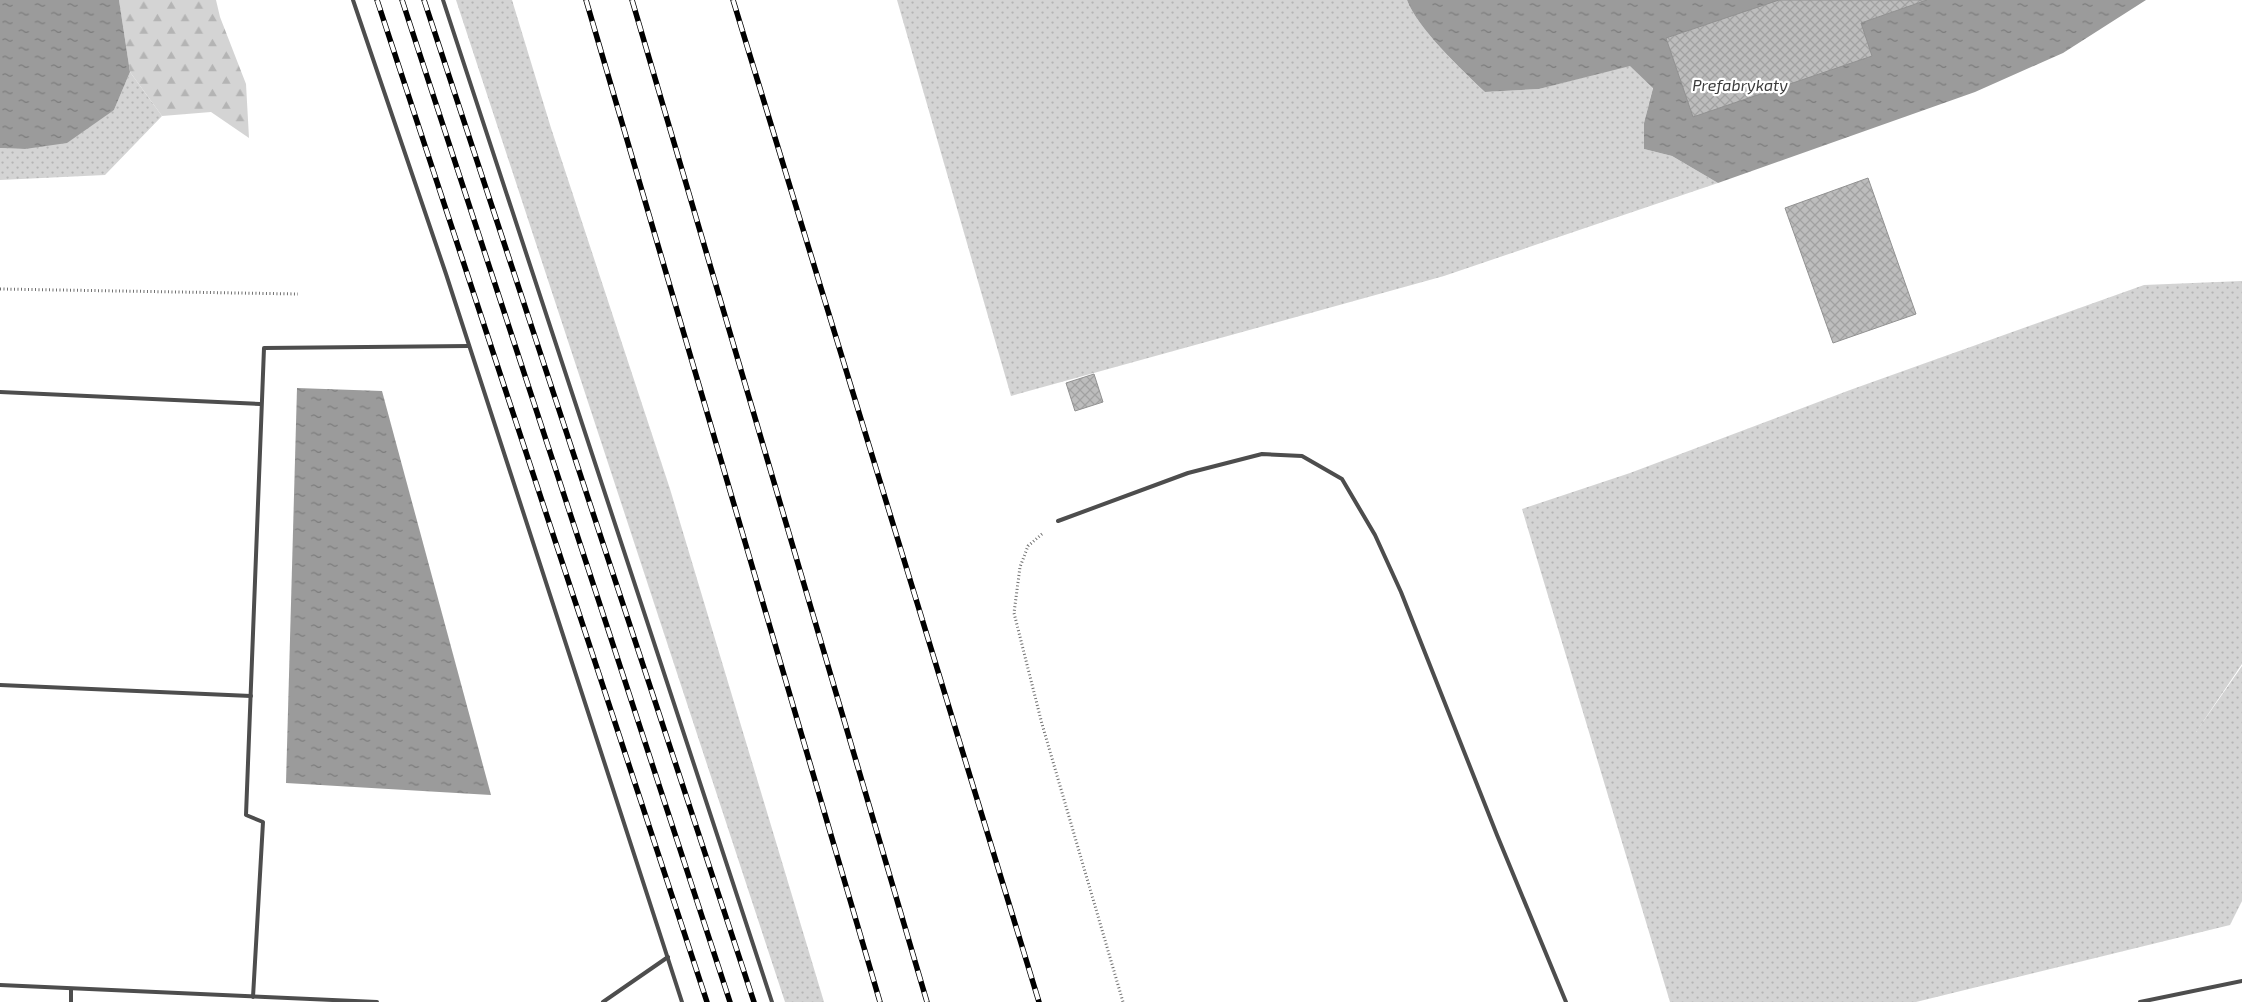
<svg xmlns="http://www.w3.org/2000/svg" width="2242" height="1002" font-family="'Exo 2',sans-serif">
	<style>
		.grass { fill: url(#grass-dots) }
		.forest { fill: url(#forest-firs) }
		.water { fill: url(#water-ripples) }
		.building { fill: url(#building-cross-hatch); stroke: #919191 }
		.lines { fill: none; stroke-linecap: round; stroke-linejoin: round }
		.path { stroke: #6f6f6f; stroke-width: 3; stroke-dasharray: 1 2.5; stroke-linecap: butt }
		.lane { stroke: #4d4d4d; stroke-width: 4 }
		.rail-casing { stroke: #000; stroke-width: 5.5 }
		.rail { stroke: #fff; stroke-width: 4; stroke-dasharray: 11; stroke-linecap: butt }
		.labels { text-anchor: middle; stroke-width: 4.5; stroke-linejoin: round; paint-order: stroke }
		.water-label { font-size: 16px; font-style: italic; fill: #3c3c3c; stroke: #fff }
	</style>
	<defs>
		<pattern id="grass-dots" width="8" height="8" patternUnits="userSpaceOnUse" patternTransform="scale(1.25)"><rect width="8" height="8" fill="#d4d4d4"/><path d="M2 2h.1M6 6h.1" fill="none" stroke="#b4b4b4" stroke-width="1.8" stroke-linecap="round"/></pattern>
		<pattern id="forest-firs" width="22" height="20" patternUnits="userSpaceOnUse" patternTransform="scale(1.25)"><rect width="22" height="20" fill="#d4d4d4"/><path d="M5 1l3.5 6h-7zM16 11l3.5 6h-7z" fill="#b4b4b4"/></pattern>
		<pattern id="water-ripples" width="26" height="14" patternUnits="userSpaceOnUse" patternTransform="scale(1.25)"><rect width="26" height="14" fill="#9b9b9b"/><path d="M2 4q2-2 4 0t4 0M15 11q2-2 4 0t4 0" fill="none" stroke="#7c7c7c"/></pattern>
		<pattern id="building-cross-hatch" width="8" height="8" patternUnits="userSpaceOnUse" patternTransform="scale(1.25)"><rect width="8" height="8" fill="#bdbdbd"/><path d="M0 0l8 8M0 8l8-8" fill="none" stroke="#a1a1a1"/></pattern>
	</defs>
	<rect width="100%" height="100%" fill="#fff"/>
	<g class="grass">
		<path d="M456 0H512L551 128 670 489 824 1002H785Z"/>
		<path d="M897 0H1407C1417 28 1462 70 1485 92L1539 89 1630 65 1653 87 1644 123V149L1672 156 1718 183 1444 276 1011 396Z"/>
		<path d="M130 72 162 116 105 175 0 180V148L25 149 114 110Z"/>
		<path d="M2242 281V664L2196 732 2242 666V901L2230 925 1916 1002H1670L1522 509 1630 473 1850 390 2144 285Z"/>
	</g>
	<path class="forest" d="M119 0H216L220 17 246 84 249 138 211 112 162 116 130 72Z"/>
	<g class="water">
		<path d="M0 0H119L130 72 114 110 67 143 25 149 0 148Z"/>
		<path d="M1407 0H2146L2063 53 1975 92 1718 183 1672 156 1644 149V123L1653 88 1630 66 1539 89 1485 92C1462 70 1417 28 1407 0Z"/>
		<path d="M297 388 382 391 491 795 286 783Z"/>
	</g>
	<g class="building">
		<path d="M1779 0H1927L1861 23 1872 56 1693 117 1666 38Z"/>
		<path d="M1868 178 1916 314 1833 343 1785 208Z"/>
		<path d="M1094 374 1103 402 1075 411 1066 383Z"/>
	</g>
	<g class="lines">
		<g class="path">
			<path d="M0 289 298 294"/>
			<path d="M1042 534 1028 546 1020 567 1014 613 1042 724 1123 1002"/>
		</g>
		<g class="lane">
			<path d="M353 0 446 274 682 1002"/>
			<path d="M443 0 772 1002"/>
			<path d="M0 392 260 404"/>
			<path d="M1058 521 1188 473 1262 454 1302 456 1342 479 1375 535 1401 592 1497 835 1566 1002"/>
			<path d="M0 685 251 696"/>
			<path d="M0 985 377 1002"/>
			<path d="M253 997 263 822 246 815 264 348 469 346"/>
			<path d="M71 1002V989"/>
			<path d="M603 1002 668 957"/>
			<path d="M2140 1002 2242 981"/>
		</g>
		<g class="rail-casing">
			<g id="rail">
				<path d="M377 0 707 1002"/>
				<path d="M402 0 730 1002"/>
				<path d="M424 0 754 1002"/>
				<path d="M586 0 880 1002"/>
				<path d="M632 0 927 1002"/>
				<path d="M733 0 1039 1002"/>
			</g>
		</g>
		<use href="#rail" class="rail"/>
	</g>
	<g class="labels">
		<g class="water-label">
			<text x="1740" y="91">Prefabrykaty</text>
		</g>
	</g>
</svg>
